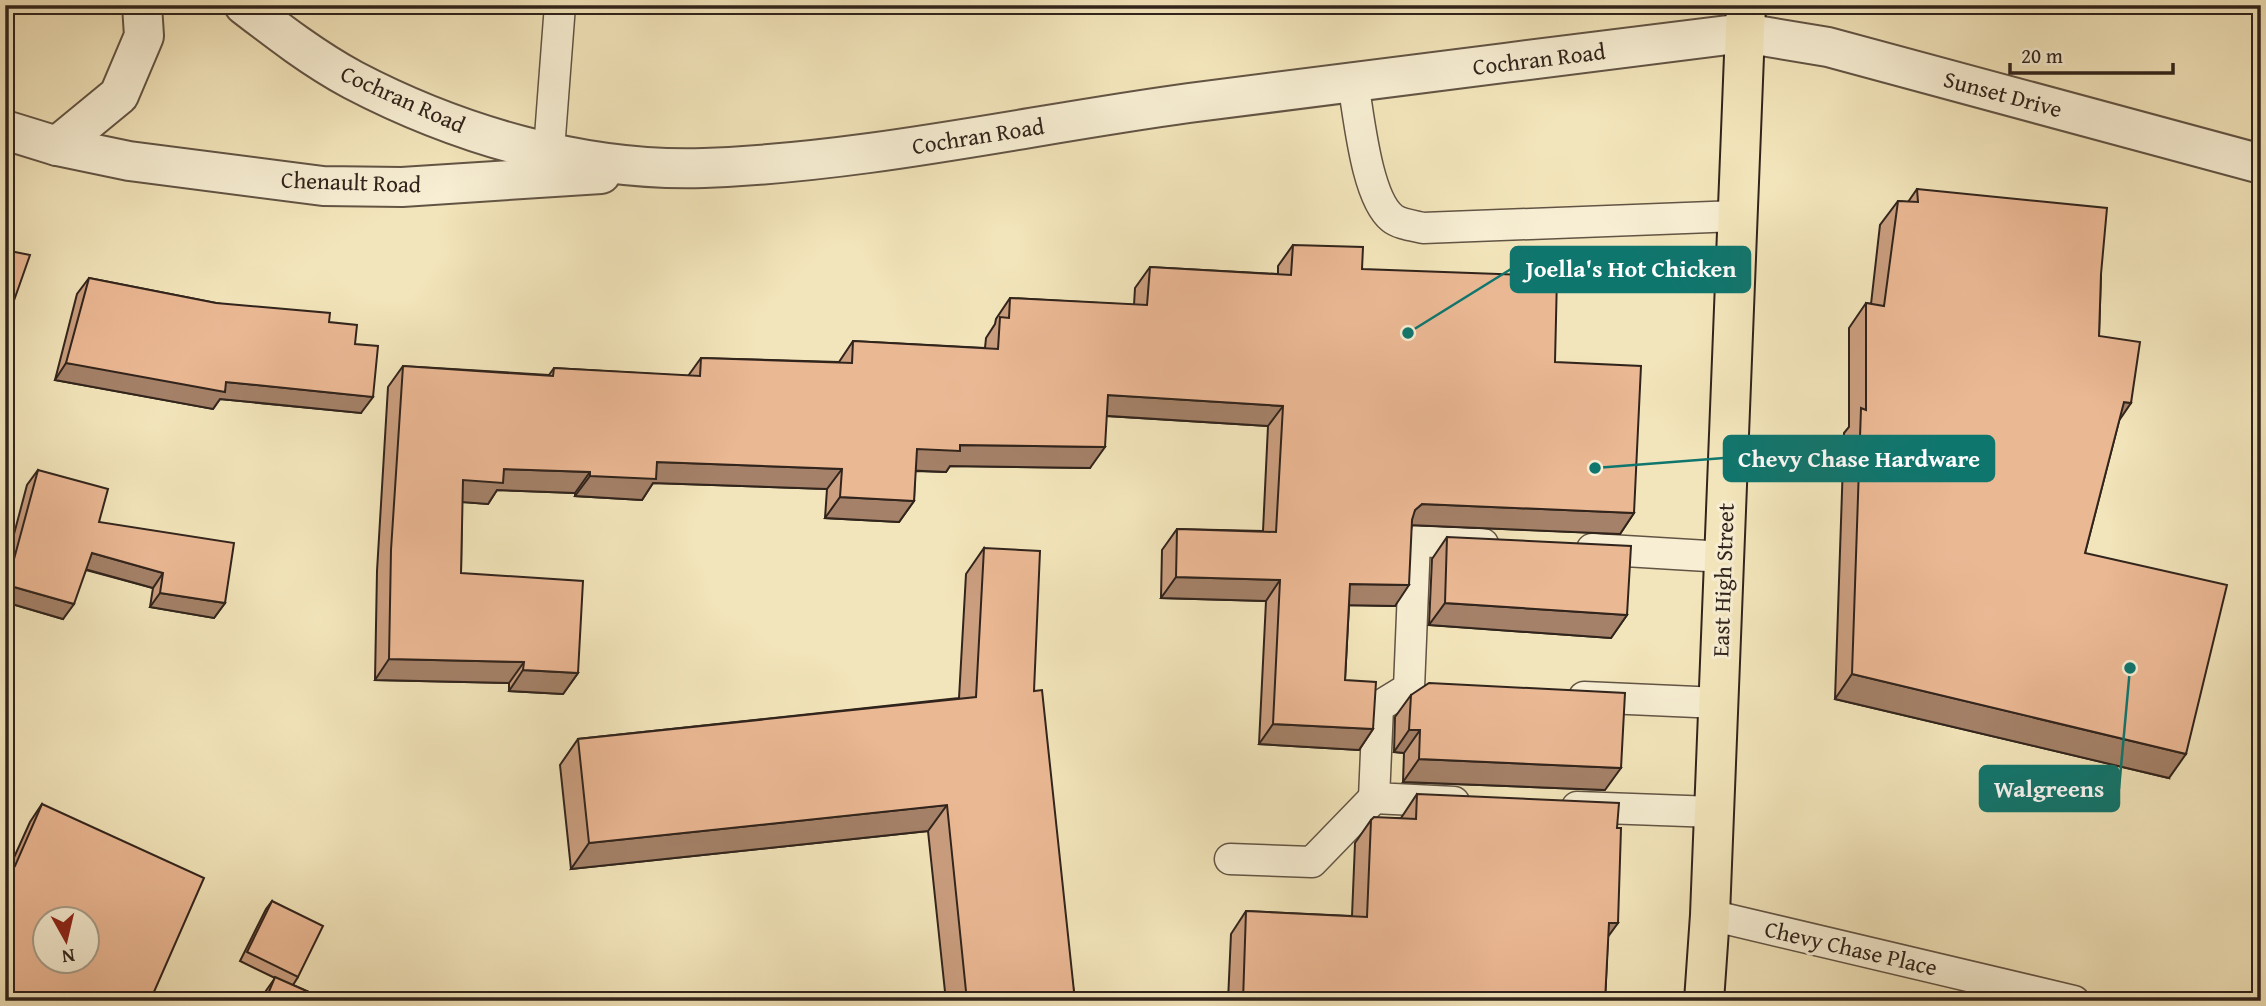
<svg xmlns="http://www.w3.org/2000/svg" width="2266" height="1006" font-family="'Gentium Book Plus',serif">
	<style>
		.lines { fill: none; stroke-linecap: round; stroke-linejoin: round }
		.lane-casing { stroke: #625444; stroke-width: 33 }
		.street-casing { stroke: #625444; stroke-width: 42 }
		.primary-casing { stroke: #31241c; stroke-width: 42 }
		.lane { stroke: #f7eed3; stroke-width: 30 }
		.street { stroke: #f7eed3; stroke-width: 38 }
		.primary { stroke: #f3e5bb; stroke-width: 38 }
		.wall { fill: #ca9e7f; stroke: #31241c; stroke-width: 2 }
		.shaded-wall { fill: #a48168; stroke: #31241c; stroke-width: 2 }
		.building { fill: #ebb894; stroke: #31241c; stroke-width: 2; fill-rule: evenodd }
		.labels { text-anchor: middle; stroke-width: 6; stroke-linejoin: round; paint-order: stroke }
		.street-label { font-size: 23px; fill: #31241c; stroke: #f7eed3 }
		.leader { fill: none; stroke: #0f766e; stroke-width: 2.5 }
		.callout-dot { fill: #0f766e; stroke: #f7eed3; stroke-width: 2.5 }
		.callout { fill: #0f766e; stroke: #0f766e; stroke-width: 2.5 }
		.callout-label { font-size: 24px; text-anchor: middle; font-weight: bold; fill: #fff }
	</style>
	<rect width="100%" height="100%" fill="#f3e5bb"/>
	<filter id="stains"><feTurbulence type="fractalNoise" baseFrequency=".00286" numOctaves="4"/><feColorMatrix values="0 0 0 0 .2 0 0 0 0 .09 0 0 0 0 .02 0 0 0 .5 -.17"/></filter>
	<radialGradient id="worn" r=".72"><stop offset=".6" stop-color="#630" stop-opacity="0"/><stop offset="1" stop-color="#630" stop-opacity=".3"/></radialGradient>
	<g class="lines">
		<g class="lane-casing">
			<g id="lane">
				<path d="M1353 83C1359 115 1366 197 1392 218 1399 224 1415 226 1423 228L1737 216"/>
				<path d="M549 150 560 5"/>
				<path d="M1592 549 1724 557"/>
				<path d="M1584 697 1719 703"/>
				<path d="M1454 802 1374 798 1378 707 1409 688 1415 541 1483 544"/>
				<path d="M1577 807 1714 812"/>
				<path d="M1230 859 1312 862 1374 798"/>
				<path d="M1710 915 2074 1001"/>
			</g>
		</g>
		<g class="street-casing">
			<g id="street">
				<path d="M244 5C279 32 314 59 353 80 458 135 584 172 704 168 867 162 1028 125 1189 103 1374 78 1559 57 1744 33L1828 47 2261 164"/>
				<path d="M5 130 57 146 129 161 323 186 402 187 601 174"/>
				<path d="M57 146 119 95 144 36 142 5"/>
			</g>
		</g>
		<g class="primary-casing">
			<path id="primary" d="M1704 1001 1710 915 1746 5"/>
		</g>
		<use href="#lane" class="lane"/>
		<use href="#street" class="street"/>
		<use href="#primary" class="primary"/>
	</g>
	<g class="wall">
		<path d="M1917 189 2101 274 2099 336 2119 421 2085 553 2169 778 1835 699 1844 433 1849 427V328L1866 303 1871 304 1880 225 1898 201 1908 202Z"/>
		<path d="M1293 245 1362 269 1555 362 1634 513 1620 534 1412 525 1395 606 1349 605 1345 680 1373 729 1359 750 1259 744 1266 601 1161 598 1162 550 1177 529 1263 531 1268 426 1106 416 1090 468 950 466 946 472 915 471 914 501 899 522 825 518 827 489 653 483 642 500 575 496V493L497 490 488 504 462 502 461 573 578 673 563 694 509 691V683L375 680 377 571 388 387 403 366 549 375 554 368 688 376 701 358 839 362 853 341 985 348 986 338 995 324 996 319 1010 298 1134 305 1135 288 1150 267 1278 274V266Z"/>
		<path d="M89 278 216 303 329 322 355 344 361 413 220 399 213 409 55 380 77 294Z"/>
		<path d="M38 470 99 522 225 603 214 618 150 607 153 588 86 570 63 619 5 602V568L27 485Z"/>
		<path d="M1447 537 1627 615 1611 638 1429 625 1432 559Z"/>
		<path d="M984 548 1034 691 1075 1001H946L928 831 571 869 560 765 578 739 959 698 966 574Z"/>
		<path d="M1411 695 1605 790 1403 782 1404 753 1394 752 1395 717Z"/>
		<path d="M1417 794 1608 936 1605 1001H1228L1231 934 1246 911 1352 916 1355 843 1371 820 1401 818Z"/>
		<path d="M42 804 150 1001 11 864 30 822Z"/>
		<path d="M272 901 298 977 293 985 329 1001H260L263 995 275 978 240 961 266 909Z"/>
	</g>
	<g class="shaded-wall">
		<path d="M66 363 226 382 373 397 361 413 220 399 213 409 55 380Z"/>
		<path d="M1108 395 1283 406 1268 426 1093 415Z"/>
		<path d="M2124 402 2131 403 2114 428Z"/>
		<path d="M960 445 1105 447 1090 468 950 466 946 472 902 470 917 449Z"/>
		<path d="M657 462 842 469 827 489 653 483 642 500 575 496 590 476Z"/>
		<path d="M504 469 590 472 575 493 497 490 488 504 448 501 463 480Z"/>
		<path d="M840 497 914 501 899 522 825 518Z"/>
		<path d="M1422 504 1634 513 1620 534 1408 525 1415 510Z"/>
		<path d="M92 553 163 573 153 588 81 568Z"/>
		<path d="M1176 577 1280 580 1266 601 1161 598Z"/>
		<path d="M1350 584 1409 585 1395 606 1335 605Z"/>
		<path d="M7 585 74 604 63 619 5 602V588Z"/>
		<path d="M160 593 225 603 214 618 150 607Z"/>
		<path d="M1445 603 1627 615 1611 638 1429 625Z"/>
		<path d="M389 659 524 662 509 683 375 680Z"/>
		<path d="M523 670 578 673 563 694 509 691Z"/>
		<path d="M1852 674 2186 754 2169 778 1835 699Z"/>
		<path d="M1273 724 1373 729 1359 750 1259 744Z"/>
		<path d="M1409 730H1420L1404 753 1394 752Z"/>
		<path d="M1419 759 1621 768 1605 790 1403 782Z"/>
		<path d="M947 805 928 831 571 869 589 843Z"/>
		<path d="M1609 923H1618L1602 945Z"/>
	</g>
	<g class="building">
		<path d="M1917 189 2107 208 2101 274 2099 336 2140 342 2131 403 2124 402 2085 553 2227 585 2186 754 1852 674 1861 408 1866 410V303L1884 306 1898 201 1918 202Z"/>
		<path d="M1293 245 1363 247 1362 269 1557 276 1555 362 1641 366 1634 513 1422 504 1415 510 1412 520 1409 585 1350 584 1345 680 1376 682 1373 729 1273 724 1280 580 1176 577 1177 529 1276 532 1283 406 1108 395 1105 447 960 445V451L917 449 914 501 840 497 842 469 657 462 656 479 590 476V472L504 469 503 483 463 480 461 573 583 581 578 673 523 670 524 662 389 659 391 550 403 366 553 376 554 368 700 376 701 358 852 363 853 341 998 349 1000 317 1009 318 1010 298 1147 305 1150 267 1291 275Z"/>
		<path d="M5 250 30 255 5 326Z"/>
		<path d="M89 278 216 303 330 313 329 322 357 325 355 344 378 346 373 397 226 382 225 392 66 363Z"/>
		<path d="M38 470 108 489 99 522 234 543 225 603 160 593 163 573 92 553 74 604 7 585Z"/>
		<path d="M1447 537 1631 546 1627 615 1445 603Z"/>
		<path d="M984 548 1040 551 1034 691 1042 690 1075 1001H967L947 805 589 843 578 739 976 697Z"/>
		<path d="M1429 683 1625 693 1621 768 1419 759 1420 730H1409L1411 695Z"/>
		<path d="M1417 794 1619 803 1617 828H1621L1618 923H1609L1605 1001H1243L1246 911 1367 917 1371 820 1374 817 1416 819Z"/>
		<path d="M42 804 204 878 150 1001H5V861L15 866ZM46 919H88V961H46Z"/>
		<path d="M272 901 323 926 298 977 247 952Z"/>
		<path d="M275 977 329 1001H265Z"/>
		<path d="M1832 998 1844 1001H1832Z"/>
	</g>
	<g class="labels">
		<g class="street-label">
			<text transform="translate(1539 59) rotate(-7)" y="8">Cochran Road</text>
			<text transform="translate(2003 94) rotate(15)" y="8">Sunset Drive</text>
			<text transform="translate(403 99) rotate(24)" y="8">Cochran Road</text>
			<text transform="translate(978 136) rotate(-9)" y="8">Cochran Road</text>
			<text transform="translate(351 182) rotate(2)" y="8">Chenault Road</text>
			<text transform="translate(1723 580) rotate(-88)" y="8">East High Street</text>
			<text transform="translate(1851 948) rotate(13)" y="8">Chevy Chase Place</text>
		</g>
	</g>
	<path class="leader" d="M1408 333L1511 269M1595 468L1724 458M2130 668L2119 789"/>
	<g class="callout-dot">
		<circle cx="1408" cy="333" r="7"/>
		<circle cx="1595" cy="468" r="7"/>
		<circle cx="2130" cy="668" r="7"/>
	</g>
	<g class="callout">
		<rect x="1511" y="247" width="239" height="45" rx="7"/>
		<rect x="1724" y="436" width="270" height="45" rx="7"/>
		<rect x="1980" y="766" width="139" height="45" rx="7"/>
	</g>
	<g class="callout-label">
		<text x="1631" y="277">Joella's Hot Chicken</text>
		<text x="1859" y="467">Chevy Chase Hardware</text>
		<text x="2049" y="797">Walgreens</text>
	</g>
	<rect width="2266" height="1006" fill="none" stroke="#f3e5bb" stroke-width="28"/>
	<rect x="7" y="7" width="2252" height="992" fill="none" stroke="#31241c" stroke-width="3.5"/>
	<rect x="14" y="14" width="2238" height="978" fill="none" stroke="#31241c" stroke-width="2"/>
	<g transform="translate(66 940) rotate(172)"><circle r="33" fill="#f7eed3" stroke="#a89d8a" stroke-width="2"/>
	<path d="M0-5L12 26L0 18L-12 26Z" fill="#8f2418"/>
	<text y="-10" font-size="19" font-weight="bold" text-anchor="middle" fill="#31241c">N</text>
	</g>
	<path d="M2010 63v10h163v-10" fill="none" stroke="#31241c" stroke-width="3.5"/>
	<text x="2021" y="63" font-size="21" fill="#31241c" stroke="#f7eed3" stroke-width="5" paint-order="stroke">20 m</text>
	<rect width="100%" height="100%" filter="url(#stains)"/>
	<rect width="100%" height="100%" fill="url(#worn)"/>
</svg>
